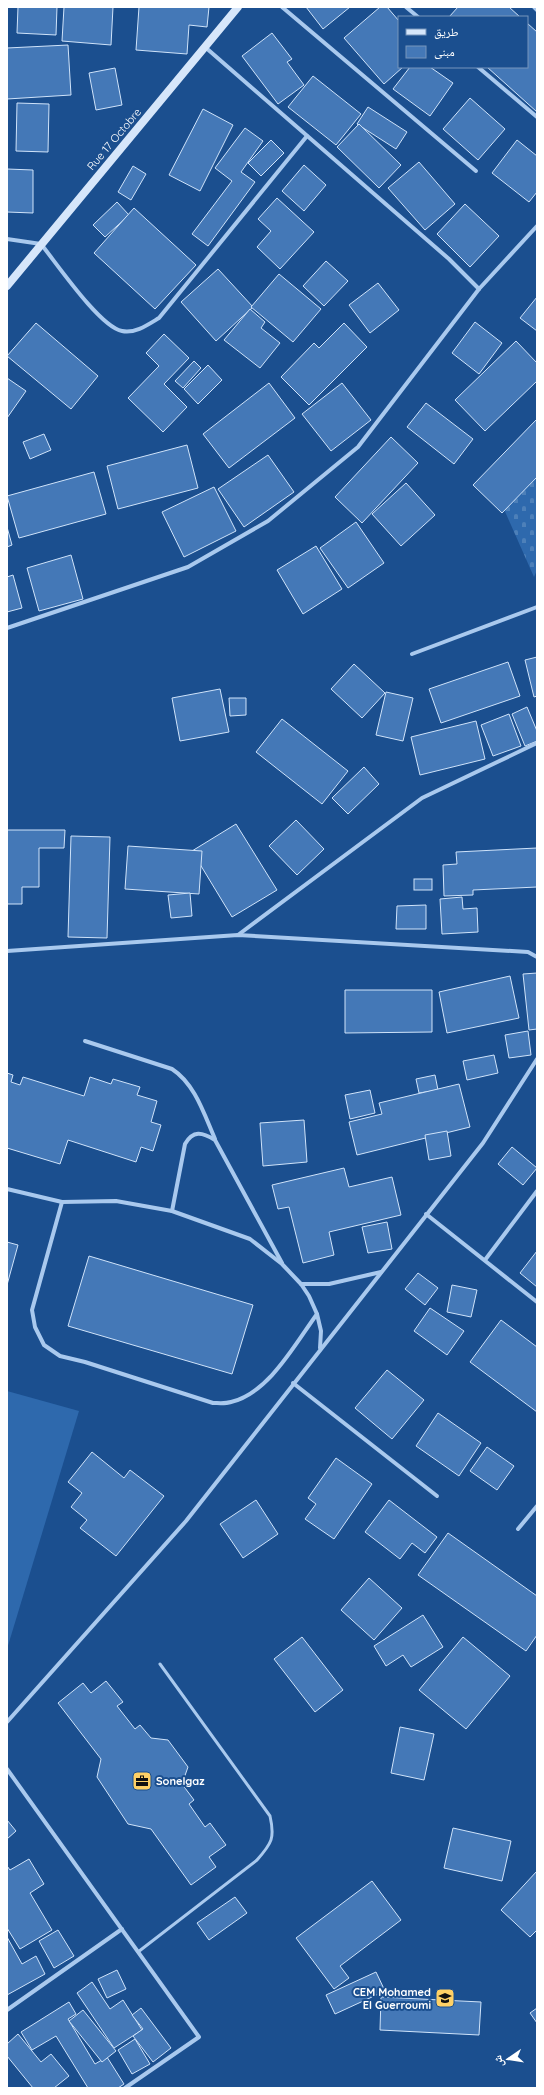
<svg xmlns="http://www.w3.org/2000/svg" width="544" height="2095" font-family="Quicksand,'Noto Naskh Arabic',sans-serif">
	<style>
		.cemetery { fill: url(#cemetery-stones) }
		.pitch { fill: #2e69ad }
		.building { fill: #4478b7; stroke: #cfe3fa }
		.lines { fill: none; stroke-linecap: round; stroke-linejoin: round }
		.lane { stroke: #a9c9ee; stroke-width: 3 }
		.street { stroke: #a9c9ee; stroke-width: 4 }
		.secondary { stroke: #d6e6fa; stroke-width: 8 }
		.labels { text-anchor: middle; stroke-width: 4; stroke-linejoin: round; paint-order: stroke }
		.street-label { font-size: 11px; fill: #fff; stroke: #1b4f8f }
		.poi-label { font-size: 11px; font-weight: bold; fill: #fff; stroke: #1b4f8f; text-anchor: start }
	</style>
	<defs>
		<pattern id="cemetery-stones" width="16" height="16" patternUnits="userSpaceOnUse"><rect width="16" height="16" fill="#2e69ad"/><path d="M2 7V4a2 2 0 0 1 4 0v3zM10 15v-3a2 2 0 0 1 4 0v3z" fill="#4d80b9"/></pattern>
	</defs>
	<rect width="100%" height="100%" fill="#1b4f8f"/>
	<path class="cemetery" d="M537 419V570L534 577 487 471Z"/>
	<path class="pitch" d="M7 1391 79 1411 7 1649Z"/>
	<g class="building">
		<path d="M18 7H57L56 35 17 33Z"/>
		<path d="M64 7H113L111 45 62 41Z"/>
		<path d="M139 7H209L207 27 189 25 187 54 136 50Z"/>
		<path d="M306 7H350L323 29Z"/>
		<path d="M380 7H387L399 21V67H403L384 84 344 38Z"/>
		<path d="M458 7H509L520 17H449Z"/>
		<path d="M527 23 537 32V112L487 67H527Z"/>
		<path d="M272 33 292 59 287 62 304 85 278 104 242 56Z"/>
		<path d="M68 45 71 95 7 99V48Z"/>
		<path d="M410 67H430L453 83 430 116 393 89Z"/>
		<path d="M115 68 122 105 96 110 89 73Z"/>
		<path d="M313 76 361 114 336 145 288 107Z"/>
		<path d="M470 98 505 129 478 160 443 129Z"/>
		<path d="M17 103 49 104 48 152 16 151Z"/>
		<path d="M368 107 407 132 396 149 357 124Z"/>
		<path d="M203 109 233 125 200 191 169 175Z"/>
		<path d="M359 124 401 165 379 188 337 147Z"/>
		<path d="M245 128 263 141 241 172 255 182 208 246 192 234 232 181 215 168Z"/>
		<path d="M271 140 284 153 261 176 248 163Z"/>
		<path d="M517 140 537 156V192L529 202 492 173Z"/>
		<path d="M419 162 455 204 425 230 388 188Z"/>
		<path d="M304 165 326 185 304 211 282 191Z"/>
		<path d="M133 166 146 174 131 200 118 192Z"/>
		<path d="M7 169 33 170V213L7 212Z"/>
		<path d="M277 198 314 232 280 269 257 247 271 231 258 219Z"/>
		<path d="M117 202 129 215 105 237 93 225Z"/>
		<path d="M465 204 499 236 470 267 437 234Z"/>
		<path d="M134 208 196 265 155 309 94 253Z"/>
		<path d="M326 261 348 281 324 306 303 286Z"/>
		<path d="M218 269 253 307 216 341 181 302Z"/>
		<path d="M279 274 321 309 293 342 251 307Z"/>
		<path d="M378 283 399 310 370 333 349 305Z"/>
		<path d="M537 297V331L520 318Z"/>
		<path d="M250 309 265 322 261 328 280 343 260 368 224 340Z"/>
		<path d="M475 322 502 343 479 374 452 353Z"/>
		<path d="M36 323 98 376 71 409 7 356Z"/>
		<path d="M344 323 367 347 309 405 281 377 314 343 319 348Z"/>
		<path d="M164 334 189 358 164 384 187 407 163 432 128 398 159 366 146 353Z"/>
		<path d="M516 341 537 363V381L485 431 455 400Z"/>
		<path d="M194 361 201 368 183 388 175 381Z"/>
		<path d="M208 365 222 380 198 404 184 389Z"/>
		<path d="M7 378 26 391 7 418Z"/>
		<path d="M269 383 295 418 229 468 203 434Z"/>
		<path d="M342 383 371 420 331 451 302 414Z"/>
		<path d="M426 403 473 439 454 464 407 427Z"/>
		<path d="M537 419V477L502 513 473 485Z"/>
		<path d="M44 434 51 450 30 459 23 442Z"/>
		<path d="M391 437 418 463 362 523 335 497Z"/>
		<path d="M187 445 198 488 118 509 107 466Z"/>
		<path d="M268 455 294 492 244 527 218 489Z"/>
		<path d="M94 472 106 514 19 538 7 496Z"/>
		<path d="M406 483 435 515 401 546 372 514Z"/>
		<path d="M214 487 236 531 184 557 162 512Z"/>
		<path d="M356 522 384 563 348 588 320 548Z"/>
		<path d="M7 527 12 545 7 547Z"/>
		<path d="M316 546 342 589 303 614 277 570Z"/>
		<path d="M71 555 83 599 39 611 27 568Z"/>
		<path d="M13 575 22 608 7 612V577Z"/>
		<path d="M537 657V696L534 697 525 660Z"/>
		<path d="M508 662 520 696 441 723 429 689Z"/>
		<path d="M354 664 385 693 362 718 331 689Z"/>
		<path d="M220 689 229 732 180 741 172 698Z"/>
		<path d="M386 692 413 698 403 741 376 735Z"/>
		<path d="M229 698H246V715L230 716Z"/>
		<path d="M527 707 537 731V741L525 746 512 714Z"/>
		<path d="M509 714 521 746 493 756 481 725Z"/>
		<path d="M282 719 348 771 322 804 256 752Z"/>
		<path d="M476 721 485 759 420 775 411 737Z"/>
		<path d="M364 767 379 784 348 814 332 798Z"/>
		<path d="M296 820 324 849 297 875 269 846Z"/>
		<path d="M236 824 277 890 232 917 192 851Z"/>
		<path d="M7 830H65L64 848H39V887H22V904H7Z"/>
		<path d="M71 836 110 837 107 938 68 937Z"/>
		<path d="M128 846 202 851 199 894 125 889Z"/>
		<path d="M537 848V887L473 890V895L444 896 443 865 457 864 456 852Z"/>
		<rect x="414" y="879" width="18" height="11"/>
		<path d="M190 893 192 916 171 918 168 895Z"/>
		<path d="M462 897 463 909 477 908 478 932 442 934 440 899Z"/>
		<path d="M426 905V929H396L397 906Z"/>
		<path d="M537 973V1029L529 1030 523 974Z"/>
		<path d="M510 976 519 1018 447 1033 439 992Z"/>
		<path d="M345 990H432V1032L345 1033Z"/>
		<path d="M528 1031 531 1055 509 1058 505 1035Z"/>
		<path d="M494 1055 498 1073 467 1080 463 1061Z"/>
		<path d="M7 1073 13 1075 11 1082 20 1085 23 1077 84 1096 90 1077 111 1084 113 1079 140 1087 137 1095 157 1101 151 1122 161 1125 153 1151 141 1147 136 1162 68 1140 60 1164 7 1148Z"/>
		<path d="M435 1075 438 1090 419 1093 416 1079Z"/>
		<path d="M459 1084 470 1127 357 1155 349 1122 382 1114 379 1103Z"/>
		<path d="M370 1090 375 1113 350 1119 345 1095Z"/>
		<path d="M304 1120 307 1162 263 1166 260 1123Z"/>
		<path d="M447 1131 451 1156 429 1160 425 1135Z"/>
		<path d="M512 1147 537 1168 523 1185 498 1164Z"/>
		<path d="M344 1168 349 1187 392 1177 401 1215 329 1232 334 1255 303 1263 289 1207 278 1209 272 1185Z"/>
		<path d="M387 1222 392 1249 368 1253 362 1227Z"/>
		<path d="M7 1242 18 1245 7 1285Z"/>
		<path d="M537 1251V1287L520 1273Z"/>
		<path d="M89 1256 253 1305 232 1374 68 1326Z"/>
		<path d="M418 1273 438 1288 425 1305 405 1289Z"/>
		<path d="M452 1285 477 1290 471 1317 447 1312Z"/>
		<path d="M430 1308 464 1331 447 1355 414 1331Z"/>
		<path d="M501 1320 537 1347V1412L470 1362Z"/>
		<path d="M387 1370 424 1400 392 1439 355 1408Z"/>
		<path d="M438 1413 481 1443 459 1476 416 1446Z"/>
		<path d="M487 1447 514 1466 497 1490 470 1471Z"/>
		<path d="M92 1452 124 1478 130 1470 164 1496 116 1556 80 1528 87 1520 71 1507 82 1493 68 1482Z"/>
		<path d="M336 1458 372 1484 334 1539 305 1519 316 1504 308 1498Z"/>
		<path d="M256 1500 278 1534 243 1558 220 1524Z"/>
		<path d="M389 1500 437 1537 425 1553 412 1543 400 1559 365 1532Z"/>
		<path d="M448 1533 537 1596V1635L526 1651 418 1575Z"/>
		<path d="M369 1578 402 1608 374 1640 341 1610Z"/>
		<path d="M423 1615 443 1647 411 1667 403 1655 386 1666 374 1646Z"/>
		<path d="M302 1637 343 1690 315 1712 274 1659Z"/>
		<path d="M463 1637 510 1676 466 1729 419 1690Z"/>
		<path d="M106 1681 123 1702 117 1706 135 1729 140 1725 151 1738 168 1740 188 1767 182 1784 194 1800 189 1804 205 1827 210 1823 226 1845 209 1857 216 1867 191 1885 151 1829 128 1824 97 1777 101 1759 58 1703 83 1683 91 1693Z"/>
		<path d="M400 1727 434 1734 424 1780 391 1773Z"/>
		<path d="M7 1820 16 1831 7 1839Z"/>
		<path d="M453 1828 511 1841 502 1881 444 1868Z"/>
		<path d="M29 1859 44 1884 30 1893 52 1930 20 1949 7 1928V1866L10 1870Z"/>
		<path d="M537 1871V1930L530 1937 501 1910Z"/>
		<path d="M372 1881 401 1920 340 1966 349 1978 334 1989 296 1938Z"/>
		<path d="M235 1897 247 1913 209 1940 197 1923Z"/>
		<path d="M58 1930 74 1956 54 1968 39 1941Z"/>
		<path d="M7 1937 22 1964 36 1956 45 1974 7 1995Z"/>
		<path d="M117 1970 126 1989 107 1998 98 1979Z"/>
		<path d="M376 1972 385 1991 335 2014 326 1995Z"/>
		<path d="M92 1982 110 2009 123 2000 142 2030 114 2048 77 1993Z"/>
		<path d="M381 1997 481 2002 479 2035 380 2030Z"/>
		<path d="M69 2002 76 2014 68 2019 95 2064 107 2057 124 2084 118 2088H88L56 2036 32 2050 21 2032Z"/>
		<path d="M141 2008 171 2048 153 2062 133 2036 143 2029 132 2015Z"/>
		<path d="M537 2008V2023L530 2013Z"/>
		<path d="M83 2010 116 2051 102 2062 69 2021Z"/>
		<path d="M18 2034 41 2062 51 2054 69 2076 54 2088H33L7 2056V2044Z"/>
		<path d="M135 2039 150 2064 132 2074 118 2050Z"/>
	</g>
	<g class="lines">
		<path class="lane" d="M138 1952 257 1860C272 1843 275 1838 270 1816L160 1664"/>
		<g class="street">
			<path d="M282 7 476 171"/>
			<path d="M406 7 418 17"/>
			<path d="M534 7 537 10"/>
			<path d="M205 47 449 259 479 289"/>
			<path d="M478 67 537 117"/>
			<path d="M7 239 41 244C57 264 100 327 122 331 135 334 149 324 159 318L307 136"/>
			<path d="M7 628 188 567 268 521 358 447 479 289 537 226"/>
			<path d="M412 654 537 607"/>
			<path d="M238 935 422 798 537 743"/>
			<path d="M7 951 238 935 528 952 537 957"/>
			<path d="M85 1041 172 1069C195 1084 204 1114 215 1139"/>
			<path d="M7 1189 62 1202 116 1201 172 1211 250 1239 282 1264 301 1284 309 1296 317 1314 321 1331 320 1348"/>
			<path d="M62 1202 32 1310 35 1327 44 1345 60 1356 85 1362 213 1403C218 1403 225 1404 231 1402 269 1393 295 1344 317 1314"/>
			<path d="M172 1211 185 1144C193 1130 202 1132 215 1140L282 1263"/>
			<path d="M426 1214 537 1302"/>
			<path d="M485 1260 537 1191"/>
			<path d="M301 1284H329L381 1272"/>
			<path d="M293 1383 437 1496"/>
			<path d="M518 1529 537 1506"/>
			<path d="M7 1722 186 1521 483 1143 537 1059"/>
			<path d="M7 1769 199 2037 125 2088"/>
			<path d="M7 2010 122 1929"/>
		</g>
		<path class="secondary" d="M7 286 238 7"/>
	</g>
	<defs>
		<g id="office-square" transform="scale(1)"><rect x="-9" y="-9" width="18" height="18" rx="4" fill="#ffd166" stroke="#1b4f8f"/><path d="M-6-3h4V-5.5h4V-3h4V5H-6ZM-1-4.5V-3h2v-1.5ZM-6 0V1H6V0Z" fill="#111"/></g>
		<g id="school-square" transform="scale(1)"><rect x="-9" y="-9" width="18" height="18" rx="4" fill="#ffd166" stroke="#1b4f8f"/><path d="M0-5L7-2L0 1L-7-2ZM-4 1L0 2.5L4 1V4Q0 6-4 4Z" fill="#111"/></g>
	</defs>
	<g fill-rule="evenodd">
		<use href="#office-square" x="142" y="1781"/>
		<use href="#school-square" x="445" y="1998"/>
	</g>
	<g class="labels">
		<g class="street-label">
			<text transform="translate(114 139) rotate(-50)" y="4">Rue 17 Octobre</text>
		</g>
		<g class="poi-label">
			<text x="156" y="1785">Sonelgaz</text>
			<text x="431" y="1996" text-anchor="end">CEM Mohamed<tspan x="431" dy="13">El Guerroumi</tspan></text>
		</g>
	</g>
	<rect width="544" height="2095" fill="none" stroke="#ffffff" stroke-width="16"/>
	<rect x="398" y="16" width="130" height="52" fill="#1b4f8f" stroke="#7695bc"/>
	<rect x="406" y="29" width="20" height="6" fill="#d6e6fa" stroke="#7695bc"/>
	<text x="434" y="36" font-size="12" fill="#ffffff">طريق</text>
	<rect x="406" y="46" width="20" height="12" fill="#4478b7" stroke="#7695bc"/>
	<text x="434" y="56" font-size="12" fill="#ffffff">مبنى</text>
	<g transform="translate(508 2059) rotate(257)" stroke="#1b4f8f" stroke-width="3" paint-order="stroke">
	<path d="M0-3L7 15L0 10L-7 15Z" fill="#ffffff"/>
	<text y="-6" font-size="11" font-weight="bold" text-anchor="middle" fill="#ffffff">ش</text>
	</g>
</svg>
